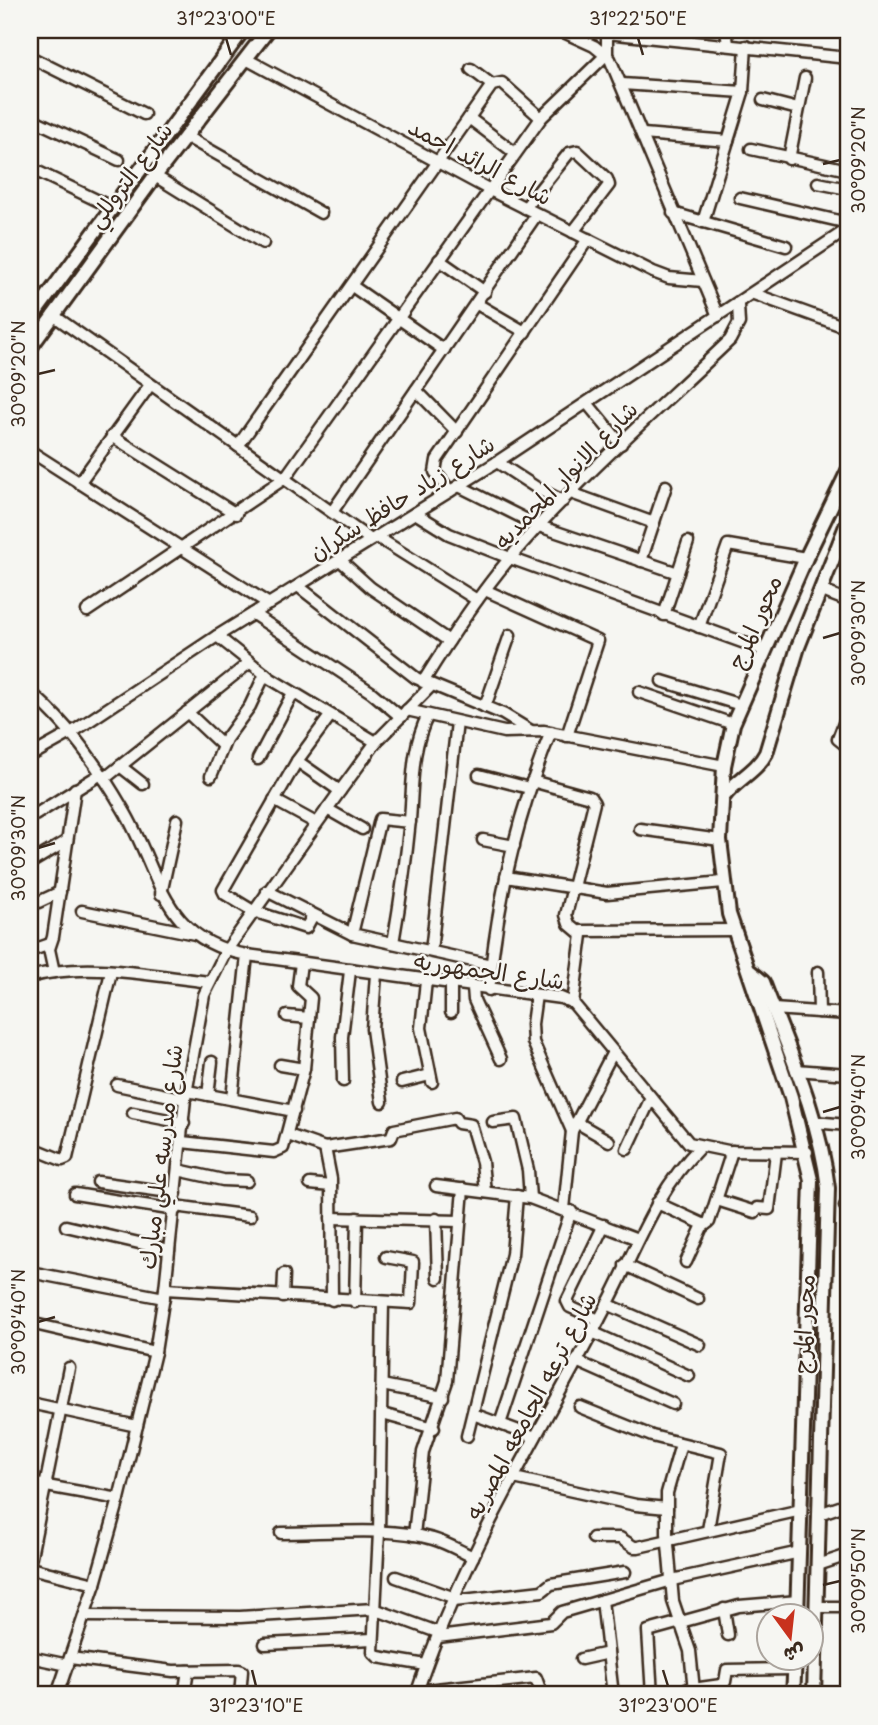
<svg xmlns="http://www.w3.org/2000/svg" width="878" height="1725" font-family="'Playpen Sans','Playpen Sans Arabic',sans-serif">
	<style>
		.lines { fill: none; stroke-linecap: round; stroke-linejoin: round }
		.street-casing { stroke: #3b2a1e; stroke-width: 15 }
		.secondary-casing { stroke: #3b2a1e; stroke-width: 18 }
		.street { stroke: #f6f6f2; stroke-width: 10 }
		.secondary { stroke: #f6f6f2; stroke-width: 12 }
		.ticks { fill: none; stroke: #3b2a1e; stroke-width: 2.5 }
		.labels { text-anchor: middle; stroke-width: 5; stroke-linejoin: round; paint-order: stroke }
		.street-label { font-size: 23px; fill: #3b2a1e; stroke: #f6f6f2 }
		.neatline { fill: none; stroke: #3b2a1e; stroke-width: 2.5 }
		.ticks-label { font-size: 18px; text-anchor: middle; fill: #3b2a1e }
	</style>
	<rect width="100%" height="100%" fill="#f6f6f2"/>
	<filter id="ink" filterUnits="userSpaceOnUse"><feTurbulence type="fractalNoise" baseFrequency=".0143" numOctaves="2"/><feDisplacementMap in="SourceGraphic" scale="14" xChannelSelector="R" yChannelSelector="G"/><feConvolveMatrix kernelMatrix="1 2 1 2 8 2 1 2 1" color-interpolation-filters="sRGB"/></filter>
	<g filter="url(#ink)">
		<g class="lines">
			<g class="street-casing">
				<g id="street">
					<path d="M559 30 594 46 610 59 718 316"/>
					<path d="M726 30 728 44"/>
					<path d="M607 33 848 58"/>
					<path d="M30 34 33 30"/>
					<path d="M30 57 144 114"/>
					<path d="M246 59 490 190 653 272 669 278 703 281"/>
					<path d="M471 69 492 85"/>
					<path d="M622 84 743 92"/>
					<path d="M763 100 798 109"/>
					<path d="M30 118 119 160"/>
					<path d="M469 118 515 153"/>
					<path d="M643 134 728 141"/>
					<path d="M185 136 321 213"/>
					<path d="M751 149 848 170"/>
					<path d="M789 159 805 78"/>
					<path d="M30 168 111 207"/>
					<path d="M155 176 263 243"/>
					<path d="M818 183 848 189"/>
					<path d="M740 198 848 223"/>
					<path d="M525 208 569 153 577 151 607 179 609 185 573 232"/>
					<path d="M673 213 786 246"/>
					<path d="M703 222 743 92 746 46"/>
					<path d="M439 260 485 292"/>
					<path d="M352 286 444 350"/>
					<path d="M754 294 848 328"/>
					<path d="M477 304 525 332"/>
					<path d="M53 315 371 540"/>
					<path d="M416 390 457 432"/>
					<path d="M587 403 621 444"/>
					<path d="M112 436 236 514"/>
					<path d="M238 446 492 85 502 83 541 118"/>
					<path d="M30 451 269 604"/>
					<path d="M497 462 540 490 563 501"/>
					<path d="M79 483 150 385"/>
					<path d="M459 486 539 526 678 573"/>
					<path d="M450 491 435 472 437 460 588 239"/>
					<path d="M571 493 654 523"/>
					<path d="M332 512 537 214"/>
					<path d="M415 513 449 534 510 558 764 650"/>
					<path d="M377 537 477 600"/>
					<path d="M340 560 371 588 449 641"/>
					<path d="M641 561 666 486"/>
					<path d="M298 586 416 678 503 714 531 731"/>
					<path d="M485 590 598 641 567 736"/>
					<path d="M820 590 848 601"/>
					<path d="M87 611 285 478 541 118 607 54V30"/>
					<path d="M253 614 371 692 401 717"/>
					<path d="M664 615 688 542"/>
					<path d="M699 627 728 545 806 558"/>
					<path d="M217 636 271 679 376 742"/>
					<path d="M662 681 741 705"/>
					<path d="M423 682C449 640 477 597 509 559 576 480 656 411 730 340L739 323 738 305"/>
					<path d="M30 692C68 723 98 766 123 809 161 872 160 939 247 955L561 998 573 1003 689 1143 728 1151 807 1152"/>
					<path d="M639 692 733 724"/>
					<path d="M485 707 510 635"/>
					<path d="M407 710 504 732 544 731 724 766"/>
					<path d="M187 712 223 746"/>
					<path d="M848 713 838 739 848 747"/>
					<path d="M30 756 71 733 217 636 497 462 848 229"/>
					<path d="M258 759 293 693"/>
					<path d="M297 761 340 791"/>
					<path d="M120 766 143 784"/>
					<path d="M479 775 529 788"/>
					<path d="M211 776 226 739 250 706 265 674"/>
					<path d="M104 779 249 663"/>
					<path d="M532 781 590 797 594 803 566 915 569 924 582 935 573 1003"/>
					<path d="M274 800 316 823"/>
					<path d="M327 809 362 829"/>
					<path d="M30 818 101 774"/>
					<path d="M640 829 720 840"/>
					<path d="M483 840 514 846"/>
					<path d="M30 863 67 841"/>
					<path d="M506 877 607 893 723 882"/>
					<path d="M267 891 352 934 491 965"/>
					<path d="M161 894 177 820"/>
					<path d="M30 906 60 892"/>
					<path d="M82 911 195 934"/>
					<path d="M313 915 306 928 253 911 225 894 223 890 297 761 330 716"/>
					<path d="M581 931 734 930"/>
					<path d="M352 934 380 819 410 822"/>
					<path d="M393 943C400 903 406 861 410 820 413 783 411 748 428 715"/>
					<path d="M30 951 50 944"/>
					<path d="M431 951 457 722"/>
					<path d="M54 972 49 949 53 937 75 789"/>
					<path d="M818 972 819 1012"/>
					<path d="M376 974 372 1029 382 1102"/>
					<path d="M30 977C87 961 152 976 210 982"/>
					<path d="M426 981 421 1028 432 1082"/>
					<path d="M473 987 474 1000 501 1059"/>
					<path d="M489 990C497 901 517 815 551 732"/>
					<path d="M536 995 532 1024 533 1042 572 1131"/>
					<path d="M773 1009 848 1014"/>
					<path d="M451 1012V984"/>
					<path d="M287 1016 309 1018"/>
					<path d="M280 1065 304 1069"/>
					<path d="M796 1070 848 1074"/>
					<path d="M343 1081 342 1037 350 971"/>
					<path d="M402 1082 430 1075"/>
					<path d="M117 1085 185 1099"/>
					<path d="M187 1091 294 1111"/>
					<path d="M208 1095 212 1062"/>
					<path d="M232 1099 247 955"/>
					<path d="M133 1113 184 1123"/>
					<path d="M493 1122 516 1119 528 1170 530 1198"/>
					<path d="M576 1122 609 1141"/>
					<path d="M813 1122 848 1125"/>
					<path d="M288 1135 325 1148 391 1138 394 1130 455 1118 458 1123 471 1125 482 1162 485 1192"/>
					<path d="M182 1142 274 1152 283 1148 304 1069 311 998 298 986 301 963"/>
					<path d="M30 1147 62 1160 67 1158 111 972"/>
					<path d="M325 1148 331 1179 332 1300"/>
					<path d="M627 1149 651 1098"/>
					<path d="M178 1170 223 1180 247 1181"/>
					<path d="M98 1182 176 1193"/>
					<path d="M310 1184 331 1186"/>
					<path d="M436 1186 530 1198 638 1239"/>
					<path d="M75 1194 175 1210"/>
					<path d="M717 1200 755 1212 757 1208 769 1209 776 1153"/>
					<path d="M657 1203 705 1225"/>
					<path d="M175 1206 250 1216"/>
					<path d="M845 1206H848"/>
					<path d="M564 1209 572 1131 613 1052"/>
					<path d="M331 1218 460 1221"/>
					<path d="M436 1219 438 1278"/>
					<path d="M66 1226 169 1250"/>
					<path d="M686 1262 702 1227 709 1222 732 1151"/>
					<path d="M625 1265 698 1299"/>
					<path d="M30 1272 164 1298"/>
					<path d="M165 1289 411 1303 413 1262 386 1257"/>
					<path d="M283 1297 284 1274"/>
					<path d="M355 1302 357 1218"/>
					<path d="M383 1302 379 1532 373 1652 378 1657 426 1665"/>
					<path d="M607 1304 700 1345"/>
					<path d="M599 1320 570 1307 567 1301 604 1225"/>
					<path d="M30 1323 155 1352"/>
					<path d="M592 1332 689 1376"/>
					<path d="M576 1361 673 1404"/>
					<path d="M382 1385 443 1397"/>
					<path d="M30 1403 137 1426"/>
					<path d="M580 1407 652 1436 721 1453 708 1530"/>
					<path d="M382 1414 434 1428"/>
					<path d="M473 1414 535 1437"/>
					<path d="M500 1424 571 1211"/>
					<path d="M467 1436 512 1254 517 1196"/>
					<path d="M681 1444 667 1493V1533L673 1601 690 1651 694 1690"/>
					<path d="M514 1478 636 1505 667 1508"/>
					<path d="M30 1483 119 1499"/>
					<path d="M819 1514 848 1504"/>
					<path d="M281 1533C327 1533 391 1526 433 1539 447 1543 460 1551 473 1557"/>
					<path d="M414 1535 423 1452 447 1381 463 1189"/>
					<path d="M593 1538H620L634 1547H638L801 1510"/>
					<path d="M30 1561 69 1368"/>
					<path d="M818 1565 848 1555"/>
					<path d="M30 1568 95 1584"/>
					<path d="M396 1577 455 1598"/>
					<path d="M602 1600 613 1695"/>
					<path d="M454 1601 542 1591 551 1584 625 1572"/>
					<path d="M817 1607H848"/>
					<path d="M724 1609 728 1635"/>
					<path d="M84 1616 240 1617 374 1609 440 1633"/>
					<path d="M438 1637 551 1623 562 1612 672 1580 800 1552"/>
					<path d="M265 1644 373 1639"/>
					<path d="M30 1657 68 1665"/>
					<path d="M70 1658 173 1671 239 1670 242 1671 240 1695"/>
					<path d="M581 1659 608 1653"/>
					<path d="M417 1691 536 1678 542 1695"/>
					<path d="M57 1695 95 1584 119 1499 155 1352 165 1289 185 1099 204 995 226 951 340 791 376 742 431 686"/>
					<path d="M184 1695 188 1671"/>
					<path d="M416 1695C461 1558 540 1433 607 1305 636 1250 655 1192 700 1147"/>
					<path d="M651 1695 721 1685 725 1682 727 1670 795 1669"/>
					<path d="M652 1695 648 1631 739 1606 798 1601"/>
				</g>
			</g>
			<g class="secondary-casing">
				<g id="secondary">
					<path d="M30 320 243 30"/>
					<path d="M30 348 155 176 268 30"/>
					<path d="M724 796C736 780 757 771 766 753L798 647 848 521"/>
					<path d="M751 972 763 982C788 1048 820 1117 828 1188L814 1695"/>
					<path d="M797 1616 811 1180 791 1097 729 914 720 840 724 766 733 724 806 558 848 471"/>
					<path d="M793 1695 795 1658"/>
				</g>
			</g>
			<use href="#street" class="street"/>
			<use href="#secondary" class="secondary"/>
		</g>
	</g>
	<path class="ticks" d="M226 38 231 55M638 38 643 55M823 164 840 160M38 374 55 370M823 638 840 633M38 848 55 843M823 1112 840 1107M38 1322 55 1317M823 1585 840 1581M252 1670 256 1686M663 1670 668 1686"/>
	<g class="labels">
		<g class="street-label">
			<text transform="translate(480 162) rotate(28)" y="8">شارع الرائد احمد</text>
			<text transform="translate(130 175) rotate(-53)" y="8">شارع التروللي</text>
			<text transform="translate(566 475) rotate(-46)" y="8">شارع الانوار المحمديه</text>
			<text transform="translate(402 498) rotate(-32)" y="8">شارع زياد حافظ سكران</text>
			<text transform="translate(755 622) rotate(-66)" y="8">محور المرج</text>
			<text transform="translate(489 971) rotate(8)" y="8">شارع الجمهوريه</text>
			<text transform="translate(161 1157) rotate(-83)" y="8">شارع مدرسه علي مبارك</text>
			<text transform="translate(804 1324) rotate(-87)" y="8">محور المرج</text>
			<text transform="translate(531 1406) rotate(-62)" y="8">شارع ترعه الجامعه المصريه</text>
		</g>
	</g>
	<rect width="878" height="1725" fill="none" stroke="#f6f6f2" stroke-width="77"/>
	<g transform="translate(790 1637) rotate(165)"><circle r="33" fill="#f6f6f2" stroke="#aba49d" stroke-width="2"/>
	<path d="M0-5L12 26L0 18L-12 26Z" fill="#c8321e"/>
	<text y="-10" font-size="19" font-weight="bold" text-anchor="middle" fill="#3b2a1e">ش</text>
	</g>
	<rect x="38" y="38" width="802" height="1648" class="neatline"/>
	<g class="ticks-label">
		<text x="226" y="25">31°23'00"E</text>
		<text x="638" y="25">31°22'50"E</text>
		<text transform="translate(859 160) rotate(-90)" y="6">30°09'20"N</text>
		<text transform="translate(19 374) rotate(-90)" y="6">30°09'20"N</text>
		<text transform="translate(859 633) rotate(-90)" y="6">30°09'30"N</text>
		<text transform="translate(19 848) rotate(-90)" y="6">30°09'30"N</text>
		<text transform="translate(859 1107) rotate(-90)" y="6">30°09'40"N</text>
		<text transform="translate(19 1322) rotate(-90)" y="6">30°09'40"N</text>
		<text transform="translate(859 1581) rotate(-90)" y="6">30°09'50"N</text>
		<text x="256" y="1712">31°23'10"E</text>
		<text x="668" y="1712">31°23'00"E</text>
	</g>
</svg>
